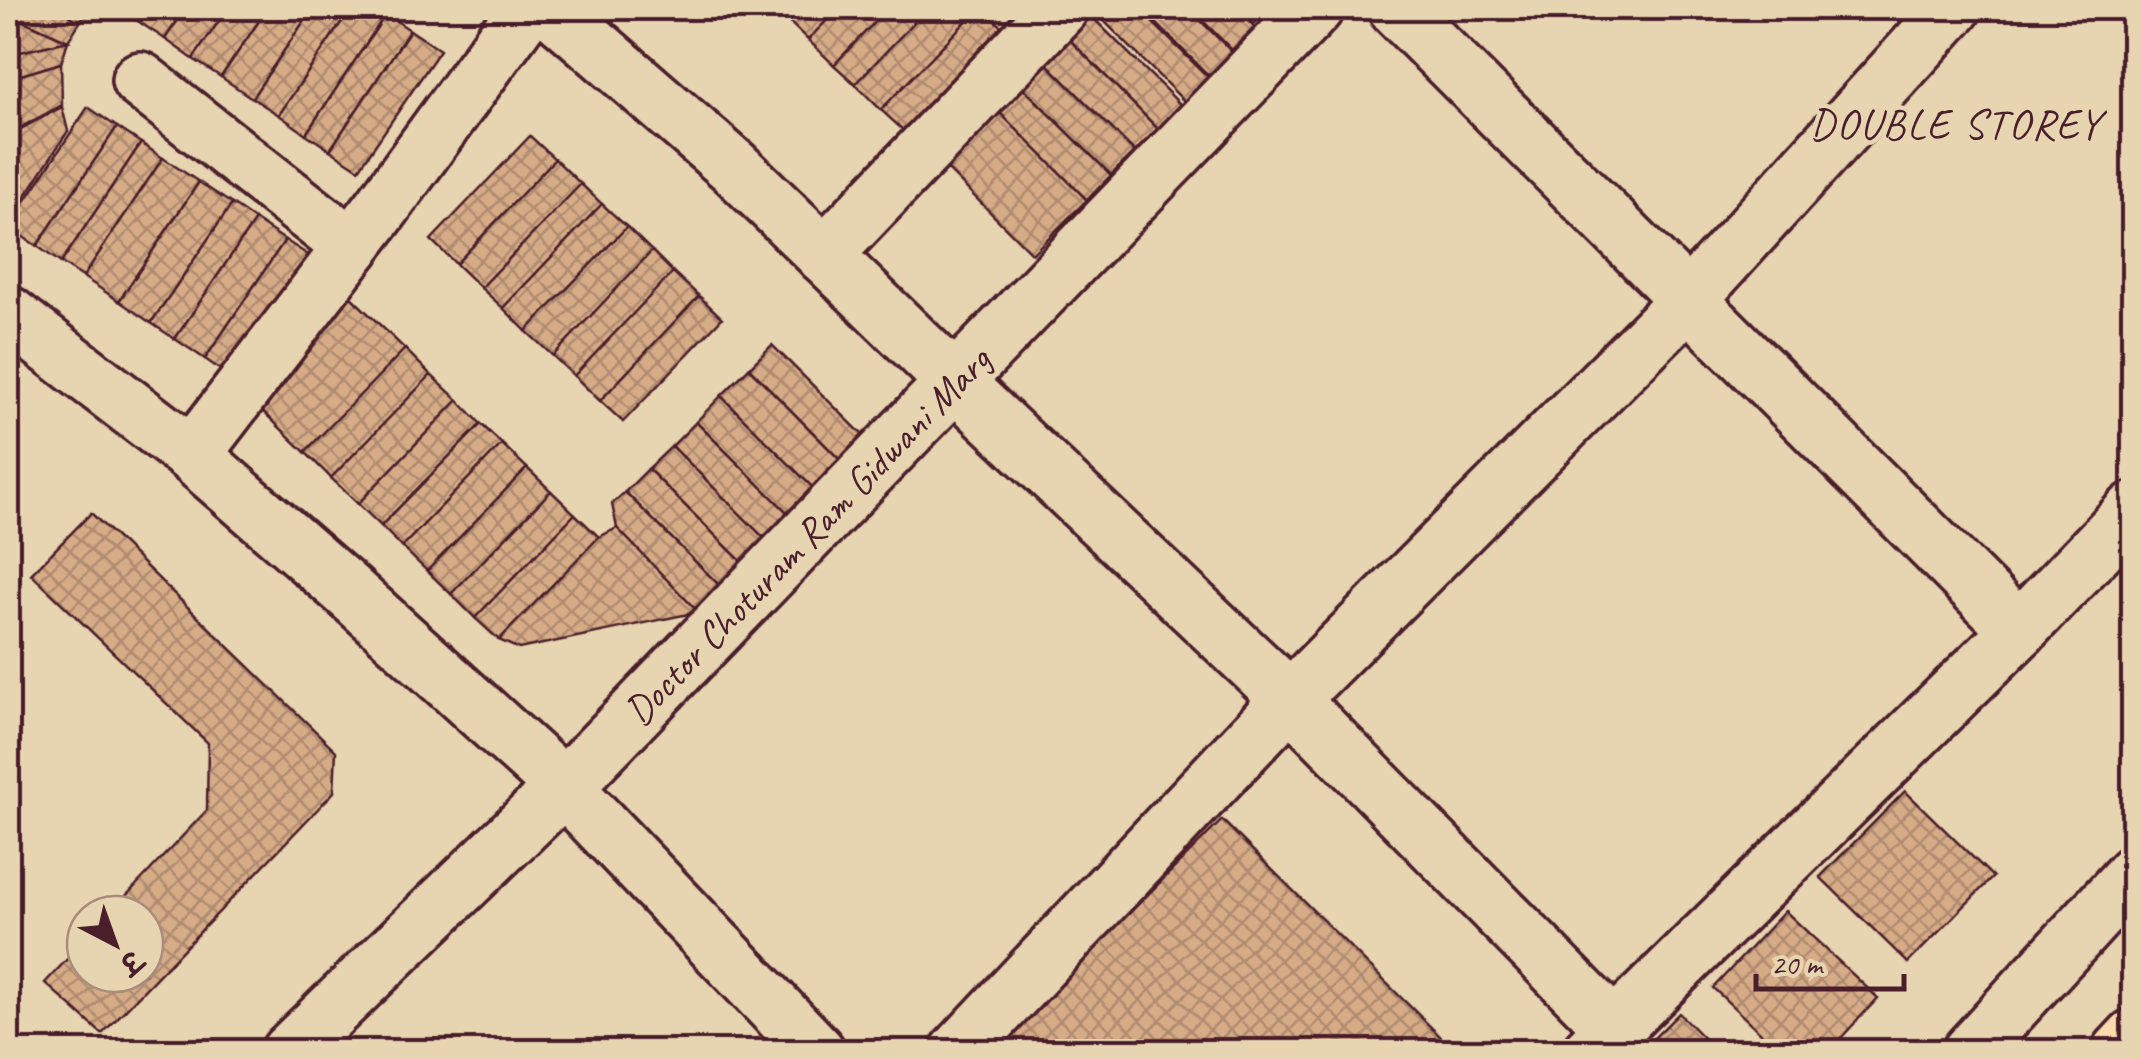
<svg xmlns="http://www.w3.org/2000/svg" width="2141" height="1059" font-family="Caveat,'Playpen Sans Deva',sans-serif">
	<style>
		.building { fill: url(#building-cross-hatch); stroke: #4a1f2b; stroke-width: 2.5 }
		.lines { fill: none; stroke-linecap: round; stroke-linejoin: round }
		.minor-casing { stroke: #4a1f2b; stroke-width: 62 }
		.tertiary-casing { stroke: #4a1f2b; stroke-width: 62 }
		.primary-casing { stroke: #4a1f2b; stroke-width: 62 }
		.minor { stroke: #e7d5b2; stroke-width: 55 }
		.tertiary { stroke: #e7d5b2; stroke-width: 55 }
		.primary { stroke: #fedbac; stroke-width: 55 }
		.labels { text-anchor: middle; stroke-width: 9; stroke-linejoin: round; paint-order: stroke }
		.street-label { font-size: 40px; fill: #4a1f2b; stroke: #e7d5b2 }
		.neighbourhood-label { font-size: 42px; letter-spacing: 2.5px; fill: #4a1f2b; stroke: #e7d5b2 }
	</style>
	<defs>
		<pattern id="building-cross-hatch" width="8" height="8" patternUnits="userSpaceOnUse" patternTransform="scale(2.5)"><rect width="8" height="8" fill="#d6ac87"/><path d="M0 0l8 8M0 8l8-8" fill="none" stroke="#b08b6f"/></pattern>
	</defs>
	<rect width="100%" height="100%" fill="#e7d5b2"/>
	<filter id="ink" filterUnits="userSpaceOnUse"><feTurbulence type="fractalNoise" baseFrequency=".01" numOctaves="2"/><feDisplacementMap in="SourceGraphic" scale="20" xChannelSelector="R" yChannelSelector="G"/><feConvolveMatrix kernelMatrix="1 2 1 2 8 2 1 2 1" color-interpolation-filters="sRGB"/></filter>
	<g filter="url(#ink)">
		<g class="building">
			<path d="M8 8H58L80 22 68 41 8 14Z"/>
			<path d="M58 8H89L80 22Z"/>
			<path d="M144 8H186L165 39 136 20Z"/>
			<path d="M186 8H228L193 59 165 39Z"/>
			<path d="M228 8H268L221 77 193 59Z"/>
			<path d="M268 8H313L252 98 221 77Z"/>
			<path d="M313 8H351L279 115 252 98Z"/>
			<path d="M351 8H377L386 14 306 134 279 115Z"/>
			<path d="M794 8H839L808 40 784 17Z"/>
			<path d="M839 8H888L834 65 808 40Z"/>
			<path d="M888 8H928L855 84 834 65Z"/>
			<path d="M928 8H979L881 110 855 84Z"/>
			<path d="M979 8 1003 27 904 131 881 110Z"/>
			<path d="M1083 8 1181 105 1158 129 1057 27Z"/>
			<path d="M1091 8H1138L1211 80 1187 104Z"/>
			<path d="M1141 8H1188L1236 56 1212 79Z"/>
			<path d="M1190 8H1236L1255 27 1232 50Z"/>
			<path d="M1238 8H1271L1254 24Z"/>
			<path d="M8 14 68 41 8 55Z"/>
			<path d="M386 14 410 30 330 150 306 134Z"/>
			<path d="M1057 27 1158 129 1135 152 1034 51Z"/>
			<path d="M410 30 440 50 359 169 330 150Z"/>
			<path d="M68 41 61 63 8 79V55Z"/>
			<path d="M1034 51 1135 152 1111 175 1010 75Z"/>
			<path d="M61 63 62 105 8 134V79Z"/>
			<path d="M1010 75 1111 175 1087 200 986 99Z"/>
			<path d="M986 99 1087 200 1032 254 932 154Z"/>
			<path d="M62 107 68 131 8 223V136Z"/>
			<path d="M88 107 117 127 37 246 8 227Z"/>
			<path d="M117 127 141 143 61 263 37 246Z"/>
			<path d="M530 136 555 159 456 264 431 240Z"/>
			<path d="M141 143 163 158 83 277 61 263Z"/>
			<path d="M163 158 199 182 119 301 83 277Z"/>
			<path d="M555 159 581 184 481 288 456 264Z"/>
			<path d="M199 182 232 204 151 323 119 301Z"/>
			<path d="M581 184 602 204 503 308 481 288Z"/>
			<path d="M232 204 255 220 175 339 151 323Z"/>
			<path d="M602 204 627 227 526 331 503 308Z"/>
			<path d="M255 220 285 240 205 359 175 339Z"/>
			<path d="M627 227 652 251 553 356 526 331Z"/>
			<path d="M285 240 319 262 238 382 205 359Z"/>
			<path d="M652 251 673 272 574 376 553 356Z"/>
			<path d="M673 272 699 296 600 401 574 376Z"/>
			<path d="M348 294 405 349 305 452 248 397Z"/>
			<path d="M699 296 722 318 623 422 600 401Z"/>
			<path d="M772 345 869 441 845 465 749 368Z"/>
			<path d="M405 349 431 375 331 478 305 452Z"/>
			<path d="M749 368 845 465 817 492 721 396Z"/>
			<path d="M431 375 458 400 358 504 331 478Z"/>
			<path d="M721 396 817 492 792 517 696 422Z"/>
			<path d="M458 400 481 424 381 526 358 504Z"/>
			<path d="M696 422 792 517 768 542 672 446Z"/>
			<path d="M481 424 502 444 402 547 381 526Z"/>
			<path d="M502 444 527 468 427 571 402 547Z"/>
			<path d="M672 446 768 542 745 565 648 469Z"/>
			<path d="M527 468 551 491 451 594 427 571Z"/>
			<path d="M648 469 745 565 722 588 625 492Z"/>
			<path d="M551 491 575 514 475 618 451 594Z"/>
			<path d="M625 492 722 588 698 612 617 528 612 504Z"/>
			<path d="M91 513 336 751 334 792 102 1034 45 983 85 940V974H145V914H109L207 810 208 743 31 574Z"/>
			<path d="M575 514 599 537 499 640 475 618Z"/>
			<path d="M617 528 698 612 519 649 499 640 599 537Z"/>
			<path d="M1905 791 1993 877 1908 963 1820 877Z"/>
			<path d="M1222 820 1456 1052H991Z"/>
			<path d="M1785 911 1878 998 1828 1052H1781L1713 988Z"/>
			<path d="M1679 1013 1717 1052H1640Z"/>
		</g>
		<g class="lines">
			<g class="minor-casing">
				<g id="minor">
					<path d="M551 8 734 167 955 382 1290 699 1613 1027"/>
					<path d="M1396 8 2019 630"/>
					<path d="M140 80 352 247"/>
					<path d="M824 255 1060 8"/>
					<path d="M8 314 192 455 347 590 564 787 817 1052"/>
					<path d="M192 455 381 209 527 8"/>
					<path d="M958 1052 1290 699 1688 300 1953 8"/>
					<path d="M1590 1052 2019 630 2134 510"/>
					<path d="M1970 1052 2134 873"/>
				</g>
			</g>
			<g class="tertiary-casing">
				<path id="tertiary" d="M289 1052 564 787 1315 8"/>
			</g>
			<g class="primary-casing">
				<path id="primary" d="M2120 1052 2134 1037"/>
			</g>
			<use href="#minor" class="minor"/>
			<use href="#tertiary" class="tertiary"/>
			<use href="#primary" class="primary"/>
		</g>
	</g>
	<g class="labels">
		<g class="street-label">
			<text transform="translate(807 535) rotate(-46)" y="14">Doctor Choturam Ram Gidwani Marg</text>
		</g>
		<g class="neighbourhood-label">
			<text x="1956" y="138">DOUBLE STOREY</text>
		</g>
	</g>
	<rect width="2141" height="1059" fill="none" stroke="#e7d5b2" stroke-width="40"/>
	<rect x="20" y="20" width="2101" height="1019" fill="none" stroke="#4a1f2b" stroke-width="4" filter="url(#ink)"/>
	<g transform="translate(115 944) rotate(139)"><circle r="48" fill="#e7d5b2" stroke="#a88c7c" stroke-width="2.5"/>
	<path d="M0-8L18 38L0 25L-18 38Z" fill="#4a1f2b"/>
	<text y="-15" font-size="28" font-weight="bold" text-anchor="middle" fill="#4a1f2b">उ</text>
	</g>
	<path d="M1756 974v15h148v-15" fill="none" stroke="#4a1f2b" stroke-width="5"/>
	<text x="1771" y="974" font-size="30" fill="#4a1f2b" stroke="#e7d5b2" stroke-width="8" paint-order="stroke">20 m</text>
</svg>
